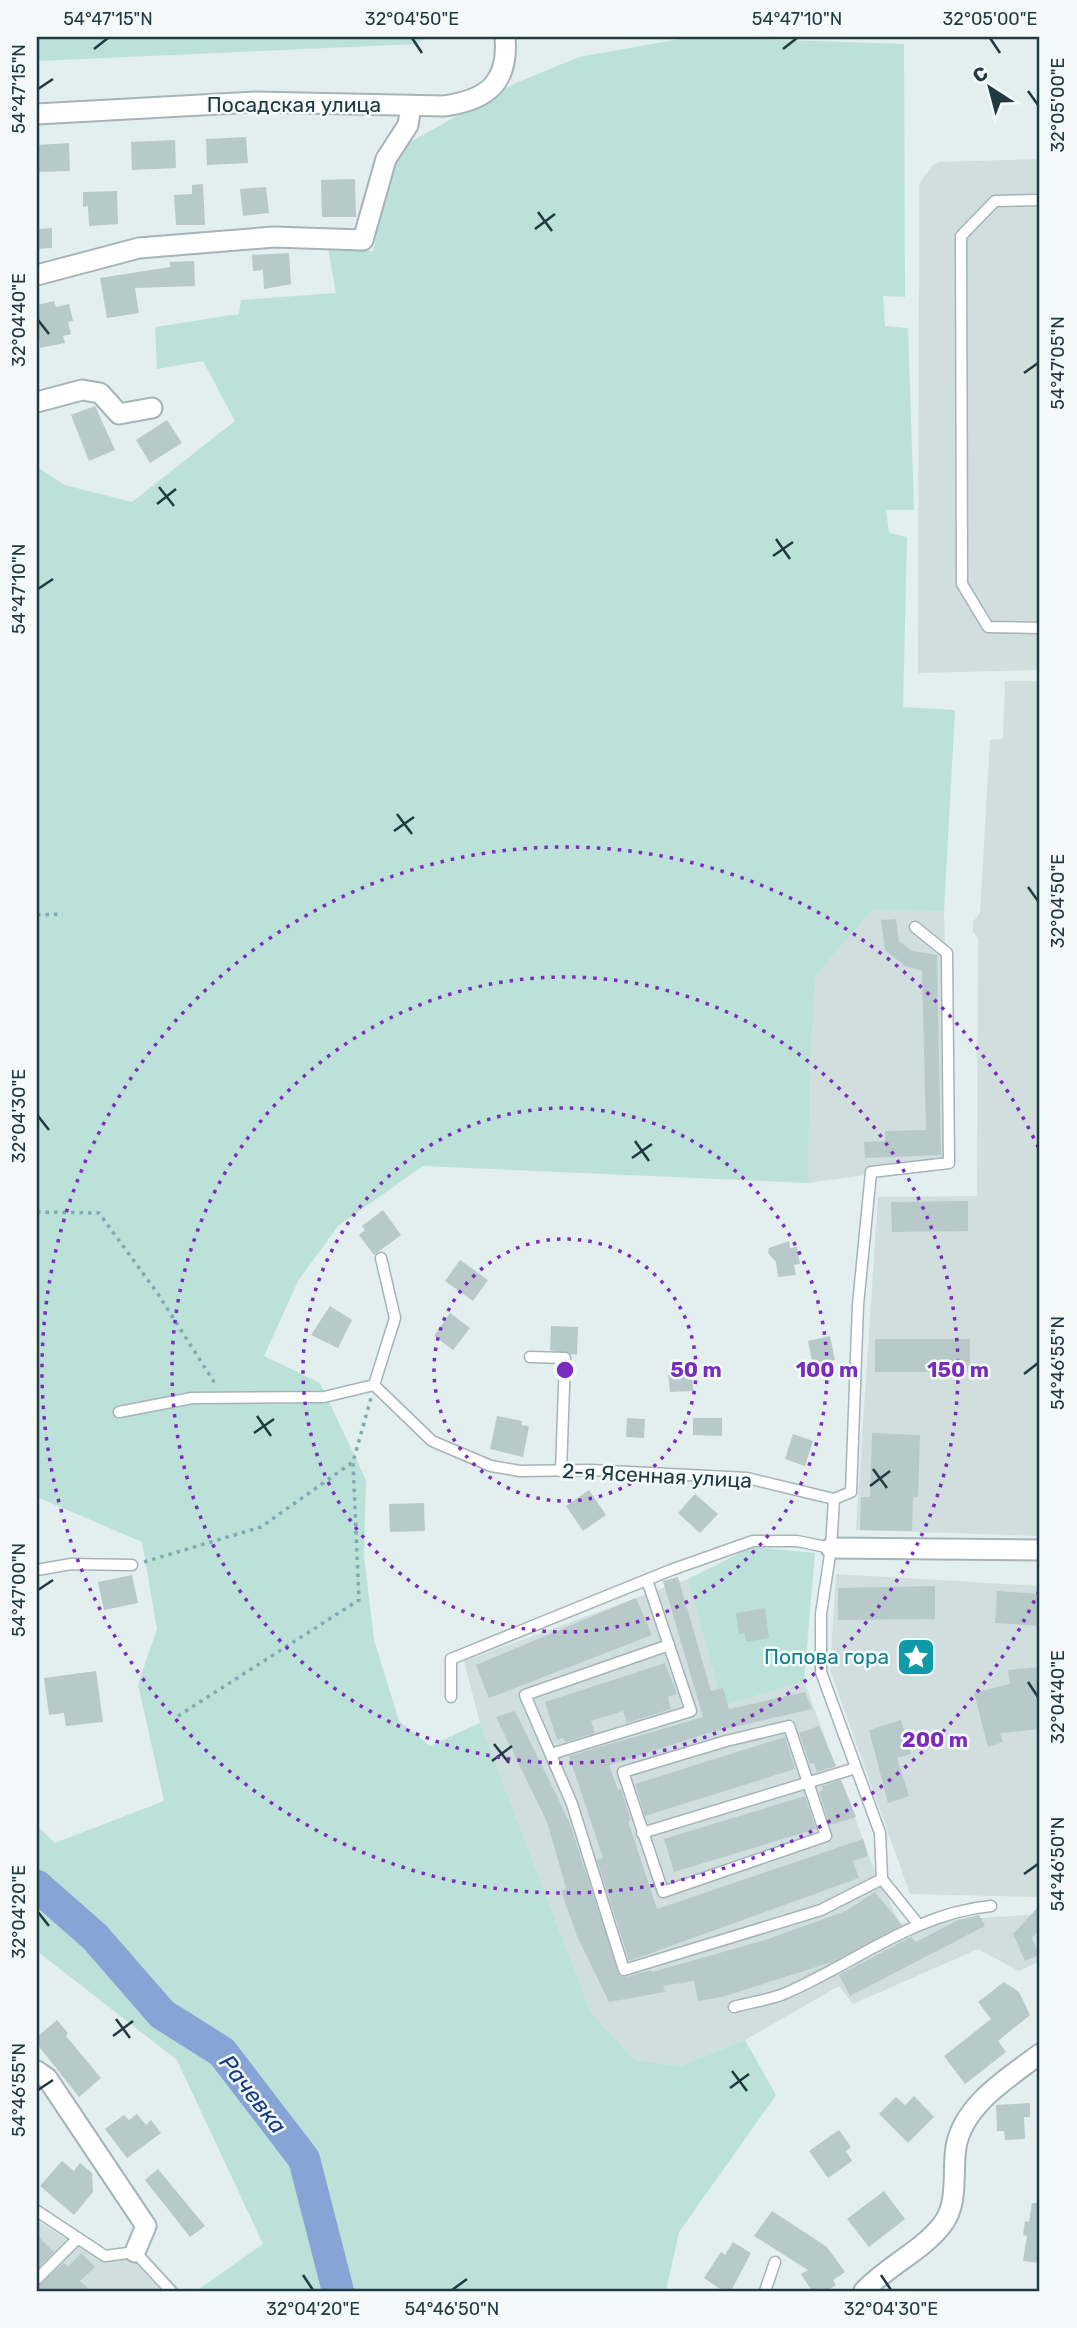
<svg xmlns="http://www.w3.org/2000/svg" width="1077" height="2328" font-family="Rubik,sans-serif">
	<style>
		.built { fill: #d1dede }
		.green { fill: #bbe1d8 }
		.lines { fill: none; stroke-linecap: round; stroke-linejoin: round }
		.river { stroke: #87a4d7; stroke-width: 32 }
		.building { fill: #b8c9c9 }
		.lane-casing { stroke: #a5b4b7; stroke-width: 13 }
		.street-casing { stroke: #a5b4b7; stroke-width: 23 }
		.path { stroke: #81abb4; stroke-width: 3.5; stroke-dasharray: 3.5 5; stroke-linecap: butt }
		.lane { stroke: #fff; stroke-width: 10 }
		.street { stroke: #fff; stroke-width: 19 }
		.ticks { fill: none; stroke: #213a41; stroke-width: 2.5 }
		.ring { fill: none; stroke: #7b2cbf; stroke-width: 3.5; stroke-dasharray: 3.5 7 }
		.labels { text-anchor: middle; stroke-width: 5; stroke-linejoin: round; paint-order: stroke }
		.street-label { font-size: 21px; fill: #213a41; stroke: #f4fafa }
		.culture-label { font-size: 21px; fill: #0d838f; stroke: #f4fafa; text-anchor: end }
		.water-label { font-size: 23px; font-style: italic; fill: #163b83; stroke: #f4fafa }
		.centre { fill: #7b2cbf; stroke: #f4fafa; stroke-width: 3.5 }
		.ring-label { font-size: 21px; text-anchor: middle; font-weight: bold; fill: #7b2cbf; stroke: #f4fafa; stroke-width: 5; stroke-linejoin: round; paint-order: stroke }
		.neatline { fill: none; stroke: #213a41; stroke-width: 2.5 }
		.ticks-label { font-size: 18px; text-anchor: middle; fill: #213a41 }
	</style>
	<rect width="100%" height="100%" fill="#e3eeee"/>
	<g class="built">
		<path d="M1040 159V670L918 673 919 184 933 165 939 162Z"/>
		<path d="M1005 681H1040V1536L856 1530 878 1197 977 1196 978 938 973 932V922L980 913 990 740 1003 739Z"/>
		<path d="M872 910 944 911 950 1163 808 1183 810 1062 816 975Z"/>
		<path d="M836 1574 1040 1586V1897L910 1894 830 1670Z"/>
		<path d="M688 1579 723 1706 804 1681 871 1861 900 1924 1040 1914V1961L1019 1971 978 1949 853 2004 839 1986 745 2040 680 2066 635 2060 591 2013 480 1723 464 1661Z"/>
		<path d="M37 2221 103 2261 148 2255 181 2291H37Z"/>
	</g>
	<g class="green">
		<path d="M37 37H427L417 44 37 61Z"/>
		<path d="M691 37 904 44 905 297 883 296 885 326 908 328 914 510H886L889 533 907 537 903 707 955 710 944 911 872 910 816 975 810 1062 808 1183 423 1166 338 1226 298 1281 264 1356 320 1383 366 1480 364 1555 374 1640 399 1721 430 1746 480 1723 591 2013 635 2060 680 2066 745 2040 776 2095 679 2232 666 2291H196L263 2244 177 2060 37 1951V1826L55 1843 164 1801 138 1684 157 1629 142 1542 37 1497V467L65 485 132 502 235 421 203 361 157 369 155 327 239 314 241 300 336 293 328 247 373 251 396 150 516 83 579 57Z"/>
		<path d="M752 1547 815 1553 804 1681 723 1706 688 1579Z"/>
	</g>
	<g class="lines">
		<path class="river" d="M37 1886 95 1937 162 2014 222 2052 304 2159 338 2291"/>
	</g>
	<g class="building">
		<path d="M246 137 248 163 207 165 206 139Z"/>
		<path d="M175 140 176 168 132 170 131 142Z"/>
		<path d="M69 143 70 171 37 172V145Z"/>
		<path d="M355 179 356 217H322L321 180Z"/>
		<path d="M203 184 205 225H176L174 195 192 194V185Z"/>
		<path d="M266 187 269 213 243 216 240 189Z"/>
		<path d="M117 191 118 224 89 226 88 206 83 207V192Z"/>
		<path d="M52 228V248L37 249V229Z"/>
		<path d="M289 253 291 284 264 289 263 270 253 271 252 255Z"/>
		<path d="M194 261 195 286 135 288 139 313 107 318 100 278 170 267V262Z"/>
		<path d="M54 301 56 307 69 304 73 321 68 322 71 334 63 336 65 343 40 348 37 305Z"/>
		<path d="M95 406 115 450 89 461 71 415Z"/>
		<path d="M167 420 182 443 150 463 136 440Z"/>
		<path d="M896 919 899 941 912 951 937 955 941 1155 865 1158 864 1142 885 1141V1131L926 1130 922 971 905 966 885 950 881 920Z"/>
		<path d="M968 1201V1231L892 1232 891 1202Z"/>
		<path d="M383 1210 401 1235 374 1255 359 1235 365 1230 362 1226Z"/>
		<path d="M789 1241 790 1248 797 1247 800 1264 794 1265 796 1275 778 1277 776 1262 768 1253 769 1248Z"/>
		<path d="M460 1260 488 1280 473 1301 445 1281Z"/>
		<path d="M330 1306 352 1320 338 1348 311 1335Z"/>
		<path d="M450 1313 470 1328 453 1350 434 1336Z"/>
		<path d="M551 1326 578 1327 577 1355 550 1350Z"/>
		<path d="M830 1336 835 1360 813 1365 808 1341Z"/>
		<rect x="875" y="1339" width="95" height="33"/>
		<path d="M692 1372 693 1391 670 1392 668 1374Z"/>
		<path d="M497 1416 522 1421 521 1425 529 1426 523 1457 490 1449Z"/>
		<path d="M627 1418 645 1419 644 1438 626 1437Z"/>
		<path d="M693 1418H722V1436L693 1435Z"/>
		<path d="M872 1433 920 1435 918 1498 913 1497 912 1531 860 1530 861 1497H870Z"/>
		<path d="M793 1434 813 1441 805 1466 785 1459Z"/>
		<path d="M589 1490 606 1515 583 1531 566 1506Z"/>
		<path d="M695 1494 718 1514 700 1533 678 1513Z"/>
		<path d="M424 1503 425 1531 390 1532 389 1504Z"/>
		<path d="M132 1575 138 1603 104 1610 98 1582Z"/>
		<path d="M678 1577 711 1691 723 1688 729 1709 805 1692 812 1709 712 1732 609 1765 618 1790 621 1789 631 1820 628 1821 657 1909 863 1839 868 1856 853 1861 859 1878 629 1961 597 1860 603 1858 569 1756 703 1717 663 1581Z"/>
		<path d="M935 1586V1619L838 1620V1588Z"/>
		<path d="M997 1591 1040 1594V1626L995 1623Z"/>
		<path d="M636 1598 652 1635 489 1698 476 1665Z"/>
		<path d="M765 1608 769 1638 746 1642 745 1633 739 1634 736 1613Z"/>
		<path d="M665 1663 677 1694 668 1697 671 1709 627 1723 623 1711 591 1721 595 1733 565 1742 563 1738 557 1740 545 1702Z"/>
		<path d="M1040 1667V1729L1000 1733 1003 1742 988 1747 974 1693 1010 1684 1008 1670Z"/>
		<path d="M96 1671 103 1722 66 1726 64 1713 49 1715 44 1678Z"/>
		<path d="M515 1711 569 1821 620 1976 626 1977 651 1970 652 1972 765 1940 846 1911 875 1892 902 1925 832 1962 722 1997 698 2001 694 1981 663 1986 665 1992 609 2002 577 1936 561 1891 566 1888 547 1822 496 1717Z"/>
		<path d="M901 1720 911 1754 897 1758 909 1796 888 1803 869 1730Z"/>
		<path d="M819 1726 836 1766 817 1772 814 1763 810 1764 799 1733Z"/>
		<path d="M785 1737 795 1769 645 1816 635 1784Z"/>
		<path d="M841 1780 856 1817 830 1825 819 1792 823 1790 822 1786Z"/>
		<path d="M805 1796 816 1829 674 1872 664 1839Z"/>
		<path d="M1040 1905V1928L1032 1938 1039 1955 1025 1961 1013 1934Z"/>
		<path d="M979 1915 985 1926 850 1996 839 1975 911 1937 916 1942 958 1920Z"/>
		<path d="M1004 1982 1019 1992 1030 2015 998 2041 1006 2052 965 2084 944 2056 991 2019 978 2002Z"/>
		<path d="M57 2020 68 2033 66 2036 101 2078 79 2097 37 2044V2037Z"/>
		<path d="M914 2096 934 2117 908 2143 879 2114 896 2097 905 2105Z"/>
		<path d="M1030 2103V2117H1024L1025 2139 1005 2140 1004 2131H997L996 2105Z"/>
		<path d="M137 2114 146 2125 151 2120 161 2133 127 2158 105 2129 124 2115 129 2120Z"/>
		<path d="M839 2130 851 2147 846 2151 852 2161 828 2178 809 2151Z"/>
		<path d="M62 2161 74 2171 80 2163 92 2173 93 2192 74 2215 40 2186Z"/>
		<path d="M158 2169 205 2226 190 2237 145 2180Z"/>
		<path d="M884 2191 905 2219 869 2247 847 2219Z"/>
		<path d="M1032 2203H1040V2263L1023 2261 1027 2236 1023 2235 1025 2221 1029 2222Z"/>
		<path d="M772 2211 827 2247 845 2272 833 2280 836 2285 827 2291H812L801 2274 808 2270 754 2236Z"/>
		<path d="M37 2235 54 2252 37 2269Z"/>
		<path d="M733 2242 751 2253 731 2291H723L704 2278 721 2252 725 2255Z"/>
		<path d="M81 2253 95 2267 80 2281 91 2291H37V2286L64 2263 68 2267Z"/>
	</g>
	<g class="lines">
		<g class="lane-casing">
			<g id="lane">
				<path d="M1040 200 995 201 961 236 962 584 988 627 1040 628"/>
				<path d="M530 1357 565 1358 561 1471"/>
				<path d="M374 1385 432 1441 491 1466 520 1471 590 1470 747 1478 834 1499"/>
				<path d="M119 1412 192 1398 324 1397 374 1385 395 1318 381 1258"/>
				<path d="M834 1499 851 1492 858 1305 871 1172 949 1163 947 953 915 927"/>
				<path d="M834 1499 831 1548 821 1614V1672L880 1833 882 1879 918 1924"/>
				<path d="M37 1570 71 1564 132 1565"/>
				<path d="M669 1645 525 1695 572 1804 624 1970 821 1910 882 1879"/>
				<path d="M451 1697V1659L671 1570 753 1541H797L831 1548"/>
				<path d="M789 1726 826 1836 663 1892 623 1772 726 1741Z"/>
				<path d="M551 1754 691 1711 647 1580"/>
				<path d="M642 1833 856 1768"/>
				<path d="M734 2007C751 2002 770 2000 786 1993 855 1963 915 1913 991 1906"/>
				<path d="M37 2211 105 2256 135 2252 171 2291"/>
				<path d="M37 2279 78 2238"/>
				<path d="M765 2291 775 2262"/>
			</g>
		</g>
		<g class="street-casing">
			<g id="street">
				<path d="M37 114 255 102 444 106C488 100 509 82 505 37"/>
				<path d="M37 275 139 248 274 237 363 240 386 159 408 125 411 106"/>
				<path d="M37 402 82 390 100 393 119 414 152 408"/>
				<path d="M831 1548 1040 1550"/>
				<path d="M37 2071 47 2078 146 2226 135 2252"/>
				<path d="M864 2291C886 2267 923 2250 942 2225 959 2204 952 2172 956 2147 963 2105 1009 2077 1040 2054"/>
			</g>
		</g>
		<g class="path">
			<path d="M37 915 63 914"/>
			<path d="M37 1212 99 1213 158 1294 216 1385"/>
			<path d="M144 1562 261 1527 353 1462 371 1398"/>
			<path d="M178 1716 359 1600 353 1462"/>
		</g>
		<use href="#lane" class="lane"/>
		<use href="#street" class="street"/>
	</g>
	<path class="ticks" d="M412 38 422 53M990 38 1000 53M94 49 108 38M783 49 797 38M38 89 53 79M1028 91 1038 105M538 212 552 231M535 229 555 214M38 320 49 334M1024 373 1038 363M159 487 174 506M157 504 176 489M776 539 790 559M773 556 793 542M38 589 53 579M397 814 412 834M394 831 414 817M1028 887 1038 901M38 1116 49 1130M635 1141 649 1161M632 1158 652 1144M1024 1374 1038 1363M257 1416 271 1436M254 1433 274 1419M873 1469 887 1488M870 1486 890 1471M38 1590 53 1580M1028 1682 1038 1697M494 1744 509 1763M492 1761 512 1746M1024 1874 1038 1864M38 1912 49 1926M116 2019 130 2038M113 2036 133 2021M732 2071 747 2091M730 2088 749 2074M38 2090 53 2080M303 2275 313 2290M881 2275 891 2290M452 2290 467 2279"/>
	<g class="ring">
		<circle cx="565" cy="1370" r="131"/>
		<circle cx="565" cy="1370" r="262"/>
		<circle cx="565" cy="1370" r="393"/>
		<path d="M1039 1591A523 523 0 1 1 1039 1149"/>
	</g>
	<defs>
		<g id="sight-square" transform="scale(2.0125)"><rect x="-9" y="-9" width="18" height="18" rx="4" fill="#0f9aa8" stroke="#f4fafa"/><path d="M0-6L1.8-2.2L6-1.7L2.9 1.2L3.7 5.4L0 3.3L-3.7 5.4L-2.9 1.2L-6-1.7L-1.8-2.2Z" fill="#fff"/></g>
	</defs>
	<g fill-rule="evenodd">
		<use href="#sight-square" x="916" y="1657"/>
	</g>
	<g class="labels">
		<g class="street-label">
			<text x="294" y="112">Посадская улица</text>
			<text transform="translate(657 1476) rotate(3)" y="7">2-я Ясенная улица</text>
		</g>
		<g class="culture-label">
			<text x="889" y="1664">Попова гора</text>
		</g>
		<g class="water-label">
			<text transform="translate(253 2094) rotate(52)" y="8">Рачевка</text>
		</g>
	</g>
	<circle cx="565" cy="1370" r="10" class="centre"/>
	<g class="ring-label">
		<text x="696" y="1377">50 m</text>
		<text x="827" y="1377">100 m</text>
		<text x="958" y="1377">150 m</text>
		<text x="935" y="1747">200 m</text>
	</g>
	<rect width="1077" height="2328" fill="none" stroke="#f4fafa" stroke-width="77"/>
	<g transform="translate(990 88) rotate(324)" stroke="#f4fafa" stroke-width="5" paint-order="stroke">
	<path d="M0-5L12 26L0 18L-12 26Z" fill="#213a41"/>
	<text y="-10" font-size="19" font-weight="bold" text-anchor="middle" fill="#213a41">С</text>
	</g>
	<rect x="38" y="38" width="1000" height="2252" class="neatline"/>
	<g class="ticks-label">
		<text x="108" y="25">54°47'15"N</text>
		<text x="412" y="25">32°04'50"E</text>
		<text x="797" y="25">54°47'10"N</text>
		<text x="990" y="25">32°05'00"E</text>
		<text transform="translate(19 89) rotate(-90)" y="6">54°47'15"N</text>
		<text transform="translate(1058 105) rotate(-90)" y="6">32°05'00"E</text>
		<text transform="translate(19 320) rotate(-90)" y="6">32°04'40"E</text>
		<text transform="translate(1058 363) rotate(-90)" y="6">54°47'05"N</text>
		<text transform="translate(19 589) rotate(-90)" y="6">54°47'10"N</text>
		<text transform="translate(1058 901) rotate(-90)" y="6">32°04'50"E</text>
		<text transform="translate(19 1116) rotate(-90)" y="6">32°04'30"E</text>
		<text transform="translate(1058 1363) rotate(-90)" y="6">54°46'55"N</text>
		<text transform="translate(19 1590) rotate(-90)" y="6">54°47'00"N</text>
		<text transform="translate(1058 1697) rotate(-90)" y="6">32°04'40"E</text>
		<text transform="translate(1058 1864) rotate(-90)" y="6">54°46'50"N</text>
		<text transform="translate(19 1912) rotate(-90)" y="6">32°04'20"E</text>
		<text transform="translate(19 2090) rotate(-90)" y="6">54°46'55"N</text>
		<text x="313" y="2315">32°04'20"E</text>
		<text x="452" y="2315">54°46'50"N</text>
		<text x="891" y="2315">32°04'30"E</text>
	</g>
</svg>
